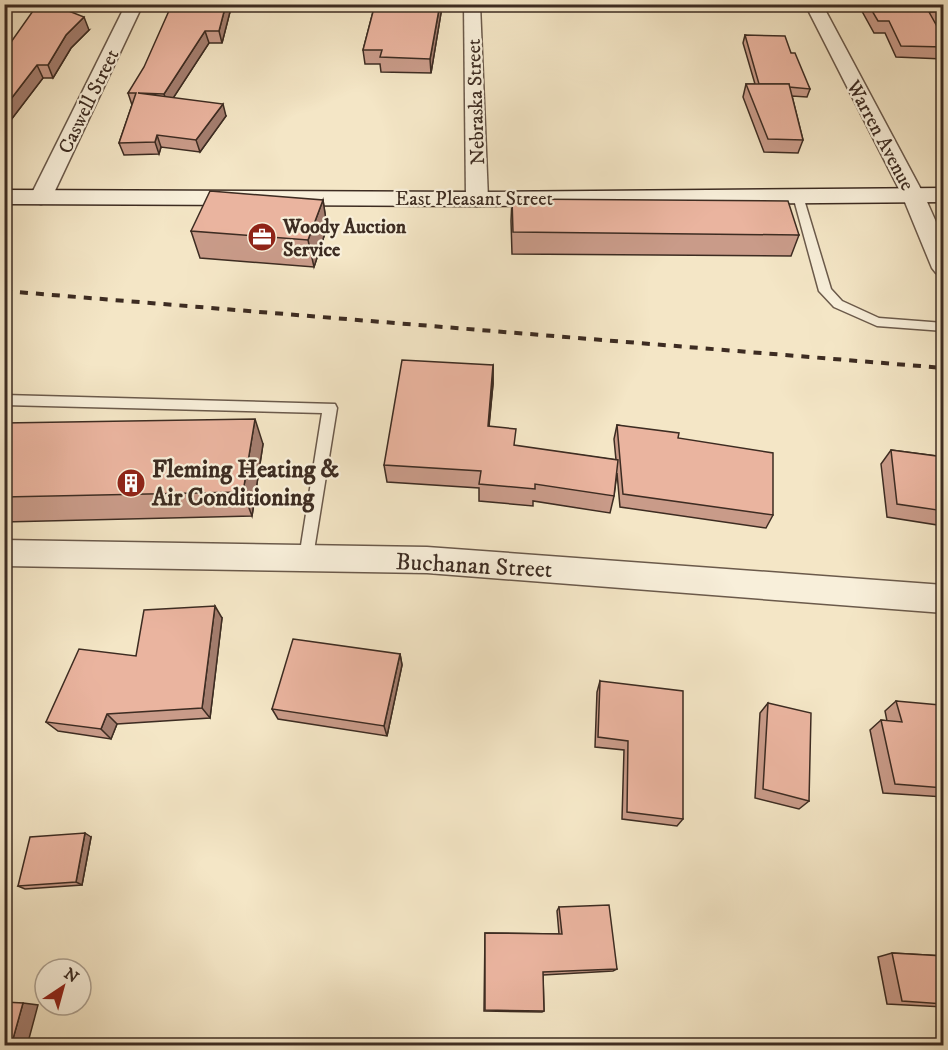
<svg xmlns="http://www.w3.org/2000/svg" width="948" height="1050" font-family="'IM FELL DW Pica',serif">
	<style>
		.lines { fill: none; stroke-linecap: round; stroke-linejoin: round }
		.lane-casing { stroke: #6b5a4b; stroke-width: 3 }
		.street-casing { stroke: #6b5a4b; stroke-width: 3 }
		.secondary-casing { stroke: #3d2c22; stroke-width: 3 }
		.lane { fill: #f8efda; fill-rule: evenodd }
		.street { fill: #f8efda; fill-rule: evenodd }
		.secondary { fill: #f8efda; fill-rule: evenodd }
		.rail { stroke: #3d2c22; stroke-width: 4; stroke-dasharray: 8 8; stroke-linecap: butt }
		.wall { fill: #c99b89; stroke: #3d2c22; stroke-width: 1.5 }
		.shaded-wall { fill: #a47e6f; stroke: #3d2c22; stroke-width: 1.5 }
		.building { fill: #eab49f; stroke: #3d2c22; stroke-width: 1.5 }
		.labels { text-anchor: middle; stroke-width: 4.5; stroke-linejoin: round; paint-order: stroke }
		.far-street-label { font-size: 20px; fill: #3d2c22; stroke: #f8efda }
		.far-poi-label { font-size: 20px; font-weight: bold; fill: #3d2c22; stroke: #f8efda; text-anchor: start }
		.poi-label { font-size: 24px; font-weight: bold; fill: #3d2c22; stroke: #f8efda; text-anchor: start }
		.street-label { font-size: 24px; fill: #3d2c22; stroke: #f8efda }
	</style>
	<rect width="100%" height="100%" fill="#f4e6c6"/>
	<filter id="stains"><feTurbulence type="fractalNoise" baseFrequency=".00333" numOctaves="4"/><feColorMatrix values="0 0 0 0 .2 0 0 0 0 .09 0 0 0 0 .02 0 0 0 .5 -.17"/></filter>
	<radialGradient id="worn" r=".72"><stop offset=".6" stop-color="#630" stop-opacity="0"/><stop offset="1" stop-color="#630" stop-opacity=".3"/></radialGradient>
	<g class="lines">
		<g class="lane-casing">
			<g id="lane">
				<path d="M798 193 803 196 831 289 842 301 879 318 944 323V331L877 326 834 307 819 291 793 196Z"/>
				<path d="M4 395 335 404 337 408 312 563 307 565 302 563 299 558 322 413 4 405Z"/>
			</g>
		</g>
		<g class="street-casing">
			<g id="street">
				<path d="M126 4H143L52 197 49 202 41 204 33 202 30 197Z"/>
				<path d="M464 4H480L488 199 485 204 477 206 469 204 466 199Z"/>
				<path d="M805 4H822L924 195 944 240V276L936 273 932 268 902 195Z"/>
				<path d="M4 540 427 547 944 585V613L427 573 4 566Z"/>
			</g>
		</g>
		<g class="secondary-casing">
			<path id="secondary" d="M944 188V202L477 206 4 204V190L477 192Z"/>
		</g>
		<use href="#lane" class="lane"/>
		<use href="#street" class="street"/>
		<use href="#secondary" class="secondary"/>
		<path class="rail" d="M4 291 944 368"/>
	</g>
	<g class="wall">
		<path d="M232 4 222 43H209L173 98 226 116 200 152 161 147 159 154 124 155 119 143 132 105 128 93Z"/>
		<path d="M375 4H441V13L431 73 381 72 380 64H365L363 50Z"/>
		<path d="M858 4H944V23H935L944 39V57L943 59 896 57 885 33H874Z"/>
		<path d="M89 30 71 48 53 78H43L4 129V52Z"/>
		<path d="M745 35 791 53 810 89 807 97 792 96 803 140 798 153 764 152 743 97 746 84H755L743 43Z"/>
		<path d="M512 199 799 235 791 256 512 254 511 221Z"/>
		<path d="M323 200 327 227 314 267 200 258 191 231Z"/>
		<path d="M493 365V384L489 427 515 446 616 460 614 439 617 425 678 438 773 515 766 528 620 507 617 473 614 496 610 513 533 501V506L479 501V488L387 482 384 465Z"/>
		<path d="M4 423 263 444 252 516 4 522Z"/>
		<path d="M891 450 944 457V526L887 517 881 464Z"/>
		<path d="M222 618 210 718 117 724 111 739 58 731 46 722 136 656Z"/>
		<path d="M400 654 402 665 387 736 278 719 272 709Z"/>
		<path d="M600 681 683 819 677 826 622 819 624 750 595 747 597 692Z"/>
		<path d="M896 701 944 717V797L883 793 870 730 881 720 887 721 885 711Z"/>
		<path d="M768 703 809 801 799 809 755 798 760 713Z"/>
		<path d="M91 837 82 885 25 889 18 886Z"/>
		<path d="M559 907 617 969 613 971 543 975 544 1011 542 1012 484 1011 485 933 559 934 557 911Z"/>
		<path d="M892 953 944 956V1007L887 1004 878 957Z"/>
	</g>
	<g class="shaded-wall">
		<path d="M226 4H232L222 43 219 31Z"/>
		<path d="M440 4H441V13L431 73 430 59Z"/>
		<path d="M84 17 89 30 71 48 53 78 48 65 66 35Z"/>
		<path d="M205 31 209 43 168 106 164 94Z"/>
		<path d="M37 65 43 78 4 129V108Z"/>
		<path d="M223 104 226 116 200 152 196 140Z"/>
		<path d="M157 135 161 147 159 154 155 142Z"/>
		<path d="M323 200 327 227 314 267 308 240Z"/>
		<path d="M493 365V384L487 444 488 426Z"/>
		<path d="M255 419 263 444 252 516 243 492Z"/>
		<path d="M215 606 222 618 210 718 202 708Z"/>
		<path d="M400 654 402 665 387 736 384 726Z"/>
		<path d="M107 714 117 724 111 739 101 729Z"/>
		<path d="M85 833 91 837 82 885 76 882Z"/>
		<path d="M23 1003 38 1005 27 1046H11Z"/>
	</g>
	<g class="building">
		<path d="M41 4H51L84 17 66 35 48 65H37L4 108V52L35 8Z"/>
		<path d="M172 4H226L219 31H205L164 94 138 93 223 104 196 140 157 135 155 142 119 143 136 93H128L144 67Z"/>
		<path d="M375 4H440L430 59 380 57 382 50H363Z"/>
		<path d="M868 4H944V11L929 12 944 39V47L901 46 889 21H878Z"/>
		<path d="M745 35 785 36 791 53H795L810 89 789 87V84H759Z"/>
		<path d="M746 84H789L803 140 768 139Z"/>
		<path d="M210 191 323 200 308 240 191 231Z"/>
		<path d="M512 199 788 201 799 235 513 232Z"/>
		<path d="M402 360 493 365 488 426 516 429 514 445 618 460 614 496 535 484V489L479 484 481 471 384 465Z"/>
		<path d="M255 419 243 492 4 497V423Z"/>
		<path d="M617 425 679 433 678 438 773 453V515L623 494Z"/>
		<path d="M891 450 944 457V511L897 504Z"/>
		<path d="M215 606 202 708 107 714 101 729 46 722 79 649 136 656 144 610Z"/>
		<path d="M293 639 400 654 384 726 272 709Z"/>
		<path d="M600 681 683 691V819L627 812 628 741 598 737Z"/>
		<path d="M896 701 940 705 944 717V788L895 784 881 720 902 722Z"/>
		<path d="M768 703 811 713 809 801 763 789Z"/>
		<path d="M85 833 76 882 18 886 30 837Z"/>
		<path d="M609 905 617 969 543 972 544 1011 485 1010V933L562 934 559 907Z"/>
		<path d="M892 953 944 956V1004L902 1001Z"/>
		<path d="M4 1002 23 1003 11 1046H4Z"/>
	</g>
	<defs>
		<g id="office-disc" transform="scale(1.5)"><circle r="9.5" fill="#8f2418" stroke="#f8efda"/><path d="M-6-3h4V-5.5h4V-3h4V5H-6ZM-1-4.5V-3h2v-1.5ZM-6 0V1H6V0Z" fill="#fff"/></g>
		<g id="building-disc" transform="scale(1.5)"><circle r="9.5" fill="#8f2418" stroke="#f8efda"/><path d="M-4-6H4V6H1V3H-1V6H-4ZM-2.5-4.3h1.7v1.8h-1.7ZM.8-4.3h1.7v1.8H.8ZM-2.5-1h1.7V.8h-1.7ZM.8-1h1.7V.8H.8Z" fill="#fff"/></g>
	</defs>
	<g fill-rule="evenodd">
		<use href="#office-disc" x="262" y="237"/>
		<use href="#building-disc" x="131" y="483"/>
	</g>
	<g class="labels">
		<g class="far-street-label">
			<text transform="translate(88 101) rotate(-64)" y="7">Caswell Street</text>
			<text transform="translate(475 102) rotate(-92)" y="7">Nebraska Street</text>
			<text transform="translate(881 135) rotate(62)" y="7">Warren Avenue</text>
			<text x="474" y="205">East Pleasant Street</text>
		</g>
		<g class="far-poi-label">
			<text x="283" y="233">Woody Auction<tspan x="283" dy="23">Service</tspan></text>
		</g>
		<g class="poi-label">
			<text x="152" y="477">Fleming Heating &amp;<tspan x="152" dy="28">Air Conditioning</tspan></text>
		</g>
		<g class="street-label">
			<text transform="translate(474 565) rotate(3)" y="8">Buchanan Street</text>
		</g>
	</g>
	<rect width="948" height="1050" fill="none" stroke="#f4e6c6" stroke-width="24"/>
	<rect x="6" y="6" width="936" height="1038" fill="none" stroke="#3d2c22" stroke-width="3"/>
	<rect x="12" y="12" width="924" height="1026" fill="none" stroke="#3d2c22" stroke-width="1.5"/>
	<g transform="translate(63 987) rotate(36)"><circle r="28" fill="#f8efda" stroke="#ada190" stroke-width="1.5"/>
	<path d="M0-4.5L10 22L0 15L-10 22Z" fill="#8f2418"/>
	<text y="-9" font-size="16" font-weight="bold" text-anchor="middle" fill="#3d2c22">N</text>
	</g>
	<rect width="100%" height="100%" filter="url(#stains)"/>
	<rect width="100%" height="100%" fill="url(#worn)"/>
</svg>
